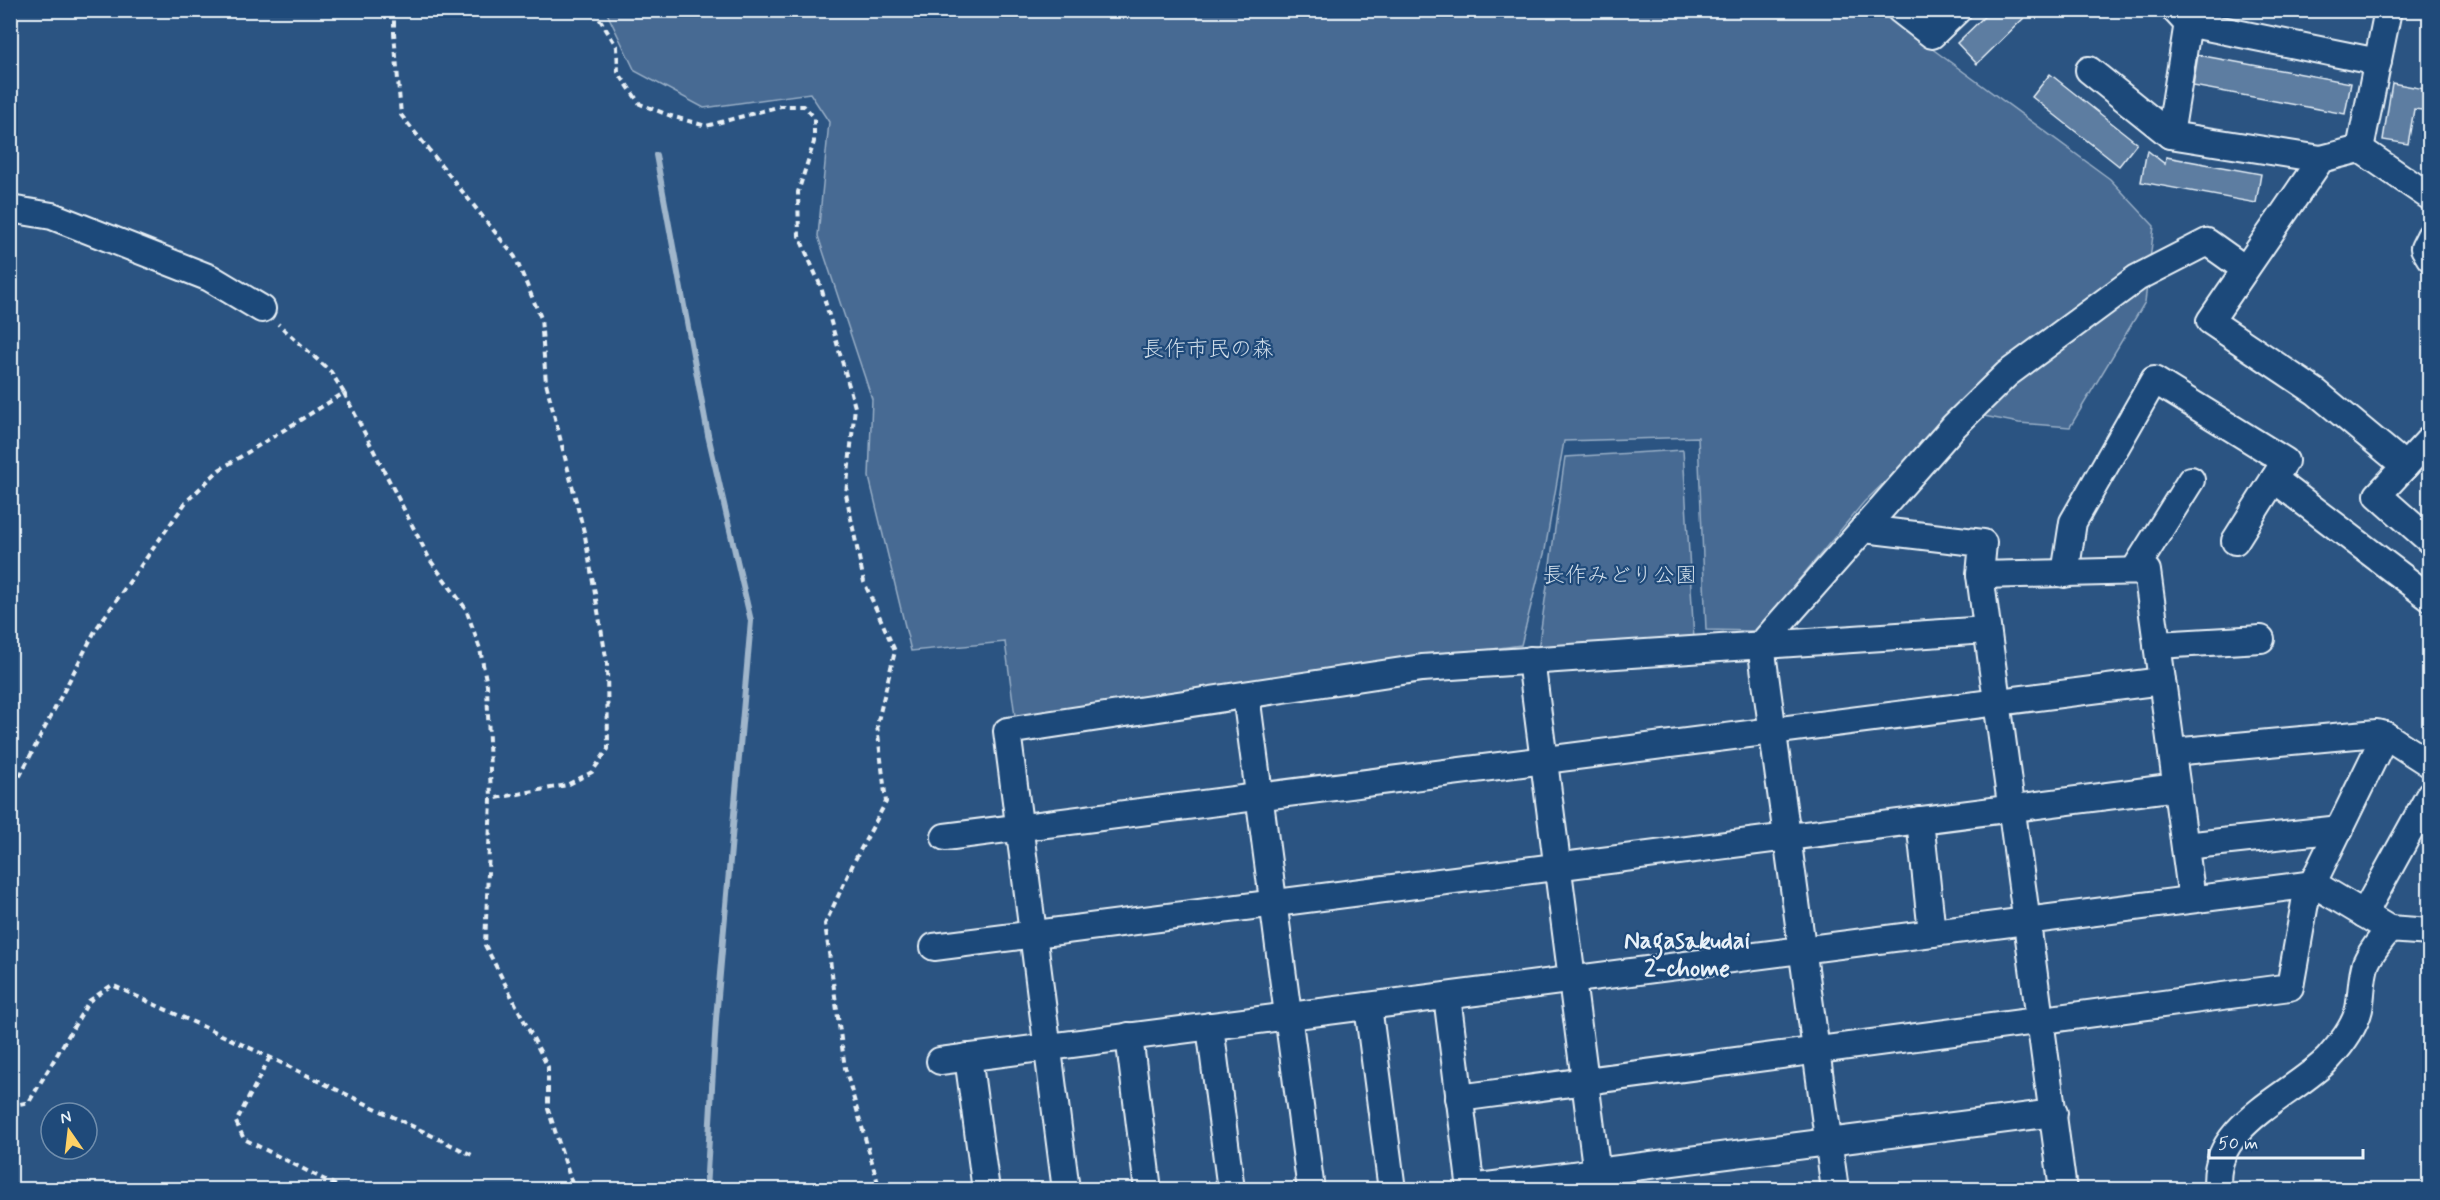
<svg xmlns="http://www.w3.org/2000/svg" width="2440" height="1200" font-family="Mynerve,'Klee One',sans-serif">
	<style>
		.green { fill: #476b93; stroke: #98aec6; stroke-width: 1.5 }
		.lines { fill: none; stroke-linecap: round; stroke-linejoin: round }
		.stream { stroke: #a0b6cb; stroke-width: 6 }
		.building { fill: #5d7da1; stroke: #e8f1f8; stroke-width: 1.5 }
		.minor-casing { stroke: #e8f1f8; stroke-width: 30 }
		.path { stroke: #e8f1f8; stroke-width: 4; stroke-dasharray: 6 4.5; stroke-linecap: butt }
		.minor { stroke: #1f4a7a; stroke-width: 26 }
		.labels { text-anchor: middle; stroke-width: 4.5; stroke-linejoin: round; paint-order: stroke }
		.park-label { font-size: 22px; fill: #d0dde9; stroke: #1f4a7a }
		.neighbourhood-label { font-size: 24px; font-weight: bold; fill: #e8f1f8; stroke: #1f4a7a }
	</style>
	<rect width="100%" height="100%" fill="#2b5482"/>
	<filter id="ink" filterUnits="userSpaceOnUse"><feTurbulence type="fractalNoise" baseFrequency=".0167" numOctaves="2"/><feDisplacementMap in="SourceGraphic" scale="12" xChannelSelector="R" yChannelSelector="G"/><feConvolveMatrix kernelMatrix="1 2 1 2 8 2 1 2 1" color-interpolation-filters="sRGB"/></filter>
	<g filter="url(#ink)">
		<g class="green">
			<path d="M606 11H1885L1931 48 2110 179 2154 226 2145 302 2070 427 2019 423 1959 411 1864 502 1756 631 1706 630 1698 437 1564 441 1545 550 1521 645 1015 716 1005 642 911 651 869 477 872 399 818 236 829 122 810 93 704 108 635 71Z"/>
			<path d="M1683 450 1694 640 1538 650 1565 457Z"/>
		</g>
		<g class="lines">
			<path class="stream" d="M656 155 708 435 751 621 716 1019 706 1190"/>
		</g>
		<g class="building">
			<path d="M1991 10H2032L1977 64 1957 43Z"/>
			<path d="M2198 55 2351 83 2345 114 2193 86Z"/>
			<path d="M2050 74 2137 143 2119 166 2032 97Z"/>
			<path d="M2392 83 2430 90V111L2414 109 2408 144 2383 140Z"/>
			<path d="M2147 150 2165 164 2166 157 2261 174 2256 203 2141 182Z"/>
		</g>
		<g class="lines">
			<g class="minor-casing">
				<g id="minor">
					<path d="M1900 10 1932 35 1958 10"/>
					<path d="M2175 10 2187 23 2378 62"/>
					<path d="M2388 10 2360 149 2321 159 2210 321 2316 392 2405 466 2378 495 2430 541"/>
					<path d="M2089 70 2170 135 2321 159"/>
					<path d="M2170 135 2190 10"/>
					<path d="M2360 149 2430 197"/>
					<path d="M10 209 52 216 210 278 262 309"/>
					<path d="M2430 236 2424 248 2430 258"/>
					<path d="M2405 466 2430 439"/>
					<path d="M1864 529 1983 543 1980 575 2063 1190"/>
					<path d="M2235 541 2274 479"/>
					<path d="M2134 571 2191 480"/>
					<path d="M2065 574 2073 522 2154 380 2285 461 2274 479 2430 598"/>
					<path d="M1980 575 2147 571 2192 899"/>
					<path d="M2157 645 2261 639"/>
					<path d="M1531 660 1599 1190"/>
					<path d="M1246 695 1311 1190"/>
					<path d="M2172 752 2377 733 2385 735 2430 764"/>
					<path d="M1920 820 1932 933"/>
					<path d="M945 837 2162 681"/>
					<path d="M2185 846 2340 829"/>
					<path d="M2364 914 2430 794"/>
					<path d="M934 947 2177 787"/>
					<path d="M1447 996 1471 1190"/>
					<path d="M1368 1006 1392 1190"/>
					<path d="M1210 1026 1231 1190"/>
					<path d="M1129 1036 1148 1190"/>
					<path d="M968 1057 986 1190"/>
					<path d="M940 1061 2314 884 2389 929"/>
					<path d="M1459 1098 2290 987 2306 897 2385 735"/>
					<path d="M1471 1188 2054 1113"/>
					<path d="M1066 1190 1007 731 1422 668 1987 630"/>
					<path d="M1835 1190 1761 645 1954 426 2007 374 2137 278 2207 242 2245 269"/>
					<path d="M2218 1190C2208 1126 2292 1096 2328 1059 2340 1046 2355 1026 2359 1009 2362 994 2361 977 2366 963 2371 951 2382 939 2389 929L2430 932"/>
				</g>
			</g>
			<g class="path">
				<path d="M394 10V33L401 115 515 257 541 318 546 383 585 536 607 663 608 749 592 772 567 785 491 799 485 945 548 1067V1109L574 1190"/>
				<path d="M594 10 617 47 618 72 640 104 671 116 706 126 781 106H804L814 117V142L798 192 799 236 821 287 855 407 846 494 864 582 895 651 877 725 886 802 855 860 825 924 845 1068 880 1190"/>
				<path d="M344 393 430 560 466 609 480 649 487 685 491 799"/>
				<path d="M10 795 96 629 186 502 219 470 344 393 331 372 278 324"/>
				<path d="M270 1057 236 1122 244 1139 345 1190"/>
				<path d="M10 1106 29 1102 89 1001 112 985 263 1054 472 1155"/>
			</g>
			<use href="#minor" class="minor"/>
		</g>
	</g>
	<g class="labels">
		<g class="park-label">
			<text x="1208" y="356">長作市民の森</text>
			<text x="1620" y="582">長作みどり公園</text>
		</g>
		<g class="neighbourhood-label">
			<text x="1687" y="948">Nagasakudai<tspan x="1687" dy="28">2-chome</tspan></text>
		</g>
	</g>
	<rect width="2440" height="1200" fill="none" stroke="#1f4a7a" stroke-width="36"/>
	<rect x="18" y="18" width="2404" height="1164" fill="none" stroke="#e8f1f8" stroke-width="2" filter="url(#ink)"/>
	<g transform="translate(69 1131) rotate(346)"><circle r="28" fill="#1f4a7a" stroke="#6f8dac" stroke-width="1.5"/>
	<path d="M0-4.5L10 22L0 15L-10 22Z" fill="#ffd166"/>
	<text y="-9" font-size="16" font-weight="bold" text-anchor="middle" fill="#e8f1f8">N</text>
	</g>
	<path d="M2209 1149v9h154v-9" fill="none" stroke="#e8f1f8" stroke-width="3"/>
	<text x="2218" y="1149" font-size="18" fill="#e8f1f8" stroke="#1f4a7a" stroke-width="4.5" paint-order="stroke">50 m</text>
</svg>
